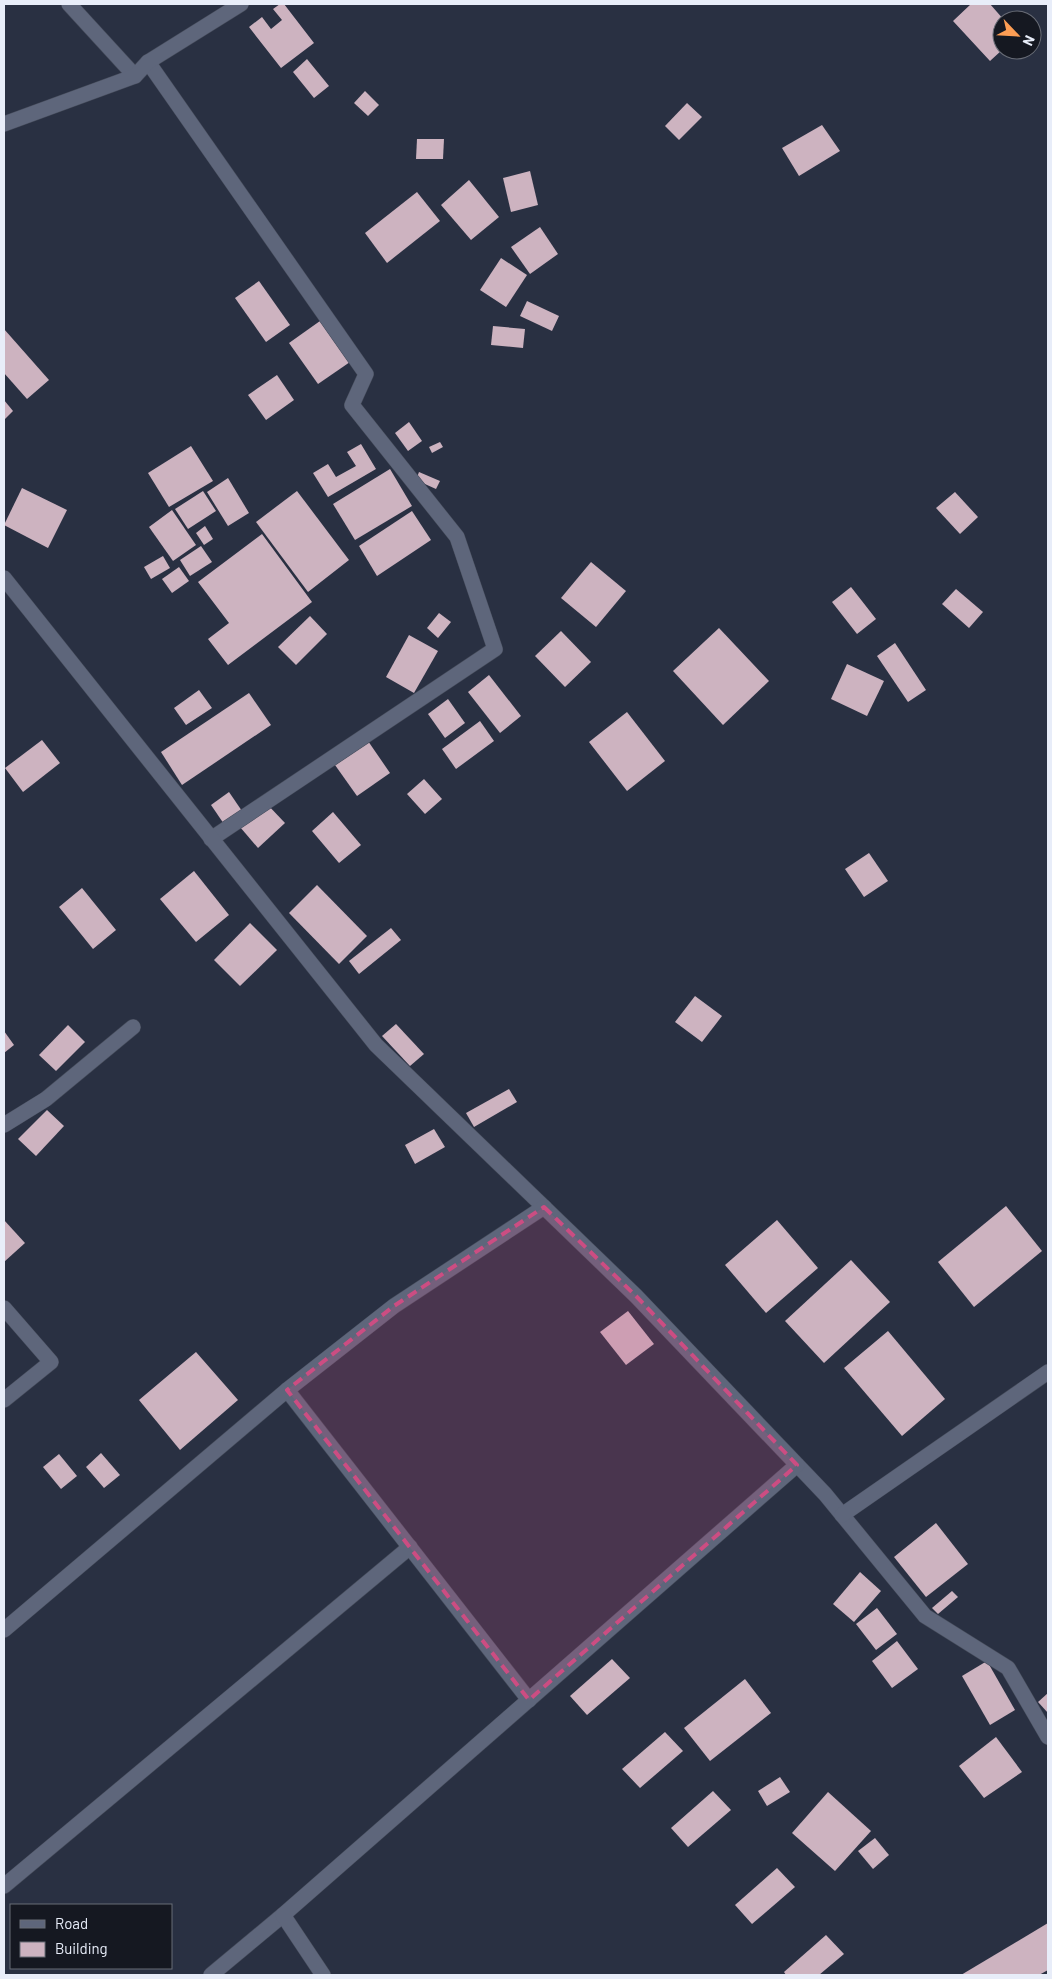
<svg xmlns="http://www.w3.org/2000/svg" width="1052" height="1979" font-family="Barlow,sans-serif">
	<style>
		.building { fill: #cdb3c0 }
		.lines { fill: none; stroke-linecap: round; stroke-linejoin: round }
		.minor-casing { stroke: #454b5a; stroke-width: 16 }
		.minor { stroke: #5e667b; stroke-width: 15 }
		.marked { fill: #cc4d82; fill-opacity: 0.2; stroke: #cc4d82; stroke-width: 4; stroke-dasharray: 10 6; stroke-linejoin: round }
	</style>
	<rect width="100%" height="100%" fill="#293042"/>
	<g class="building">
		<path d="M280 4H284L314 43 281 68 249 27 262 17 271 29 282 20 273 9Z"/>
		<path d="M971 4H990L1004 20H1002V50L990 61 953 21Z"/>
		<path d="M307 59 329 86 314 98 293 72Z"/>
		<path d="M365 91 379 105 368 116 354 103Z"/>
		<path d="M687 103 702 117 679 140 665 126Z"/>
		<path d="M822 125 840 151 799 176 782 148Z"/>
		<path d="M417 139H444L443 159H416Z"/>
		<path d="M530 171 538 205 511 212 503 178Z"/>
		<path d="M469 180 499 217 471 240 441 205Z"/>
		<path d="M417 192 440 221 387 263 365 233Z"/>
		<path d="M540 227 558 254 530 274 511 247Z"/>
		<path d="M501 258 527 275 506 307 480 290Z"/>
		<path d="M259 281 290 325 266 342 235 298Z"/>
		<path d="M527 301 559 316 552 331 520 316Z"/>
		<path d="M320 321 350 362 318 384 289 343Z"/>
		<path d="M493 326 525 329 523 348 491 345Z"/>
		<path d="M4 329 49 380 27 399 4 373Z"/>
		<path d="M277 375 294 400 266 420 248 395Z"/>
		<path d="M4 400 13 411 4 420Z"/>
		<path d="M409 422 422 441 408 451 395 433Z"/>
		<path d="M440 442 443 447 432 453 429 447Z"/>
		<path d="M361 444 376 469 328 497 313 473 328 464 336 477 356 466 347 452Z"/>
		<path d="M191 446 213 481 169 507 148 473Z"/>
		<path d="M390 469 412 506 355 540 333 504Z"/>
		<path d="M419 472 440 481 436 489 416 480Z"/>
		<path d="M228 478 249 513 228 526 207 492Z"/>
		<path d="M22 488 67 510 48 548 4 525Z"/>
		<path d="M203 491 216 511 188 529 175 509Z"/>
		<path d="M297 491 349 560 308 592 256 522Z"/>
		<path d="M955 492 978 517 960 534 936 508Z"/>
		<path d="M172 510 196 545 173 561 149 527Z"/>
		<path d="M412 511 431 540 377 576 359 546Z"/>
		<path d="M205 526 213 539 204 545 196 533Z"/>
		<path d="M262 534 312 602 228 665 208 639 229 623 198 582Z"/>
		<path d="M201 546 212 562 190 576 180 560Z"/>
		<path d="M163 556 170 568 151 579 144 567Z"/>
		<path d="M591 562 626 591 596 627 561 598Z"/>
		<path d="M179 567 189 581 172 593 162 579Z"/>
		<path d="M851 587 876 619 857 634 832 602Z"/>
		<path d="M956 589 983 612 969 628 942 604Z"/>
		<path d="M439 613 451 622 438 638 427 628Z"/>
		<path d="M310 616 327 634 296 665 278 647Z"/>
		<path d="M719 628 769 681 723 725 673 671Z"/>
		<path d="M561 631 591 662 565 687 535 656Z"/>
		<path d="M409 635 438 651 414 693 386 677Z"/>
		<path d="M895 643 926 690 908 702 877 656Z"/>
		<path d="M847 664 884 681 867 716 831 699Z"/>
		<path d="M489 675 521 716 500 733 468 692Z"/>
		<path d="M199 690 212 708 186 725 174 708Z"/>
		<path d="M249 693 271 725 182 785 161 752Z"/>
		<path d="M448 699 465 723 445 738 428 714Z"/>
		<path d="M627 712 665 761 627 791 589 742Z"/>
		<path d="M480 721 494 741 456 769 442 749Z"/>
		<path d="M42 740 60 763 23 792 5 768Z"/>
		<path d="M368 741 390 773 357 796 335 765Z"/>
		<path d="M424 779 442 799 425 814 407 794Z"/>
		<path d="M229 792 242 811 224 824 211 805Z"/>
		<path d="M266 803 285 823 258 848 240 827Z"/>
		<path d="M333 812 361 845 339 863 312 831Z"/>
		<path d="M869 853 888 881 864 897 845 869Z"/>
		<path d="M194 871 229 915 196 942 160 899Z"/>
		<path d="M317 885 367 936 339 964 289 913Z"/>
		<path d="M82 888 116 930 93 949 59 907Z"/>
		<path d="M250 923 277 950 240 986 214 960Z"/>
		<path d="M391 928 401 940 359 974 349 961Z"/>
		<path d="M695 996 722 1016 702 1042 675 1022Z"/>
		<path d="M396 1024 424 1054 410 1066 382 1036Z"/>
		<path d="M68 1025 85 1042 56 1071 39 1055Z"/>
		<path d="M4 1031 14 1045 4 1053Z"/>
		<path d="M509 1089 517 1102 474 1127 466 1113Z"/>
		<path d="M47 1110 64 1126 36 1156 18 1139Z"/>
		<path d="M434 1129 445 1147 415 1164 405 1145Z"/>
		<path d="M1006 1206 1042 1251 974 1307 938 1262Z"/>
		<path d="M4 1220 25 1243 4 1262Z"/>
		<path d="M777 1220 818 1268 766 1313 725 1265Z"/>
		<path d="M851 1260 890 1302 824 1363 785 1321Z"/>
		<path d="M628 1311 654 1344 626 1365 600 1332Z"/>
		<path d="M888 1331 945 1399 902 1436 844 1368Z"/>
		<path d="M196 1352 238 1400 180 1450 139 1400Z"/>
		<path d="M101 1453 120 1475 104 1488 86 1467Z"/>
		<path d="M59 1454 77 1476 61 1489 43 1467Z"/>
		<path d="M936 1523 968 1564 926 1597 894 1557Z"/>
		<path d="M860 1572 881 1591 854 1622 833 1604Z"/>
		<path d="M952 1591 958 1597 938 1614 932 1608Z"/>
		<path d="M877 1608 897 1634 876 1650 856 1624Z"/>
		<path d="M897 1641 918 1669 892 1688 872 1661Z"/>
		<path d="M612 1659 630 1678 587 1715 570 1696Z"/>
		<path d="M987 1661 1015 1710 990 1725 962 1676Z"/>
		<path d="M745 1679 771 1713 710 1761 684 1728Z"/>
		<path d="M1048 1693V1713L1038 1702Z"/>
		<path d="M665 1732 683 1751 640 1788 622 1769Z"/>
		<path d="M996 1737 1022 1772 984 1798 959 1766Z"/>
		<path d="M780 1777 790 1792 767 1806 758 1791Z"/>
		<path d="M713 1791 731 1810 688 1847 671 1828Z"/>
		<path d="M828 1792 871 1831 835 1871 792 1833Z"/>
		<path d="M875 1838 889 1855 873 1869 858 1851Z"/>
		<path d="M777 1868 795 1887 752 1924 735 1905Z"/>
		<path d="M1048 1923V1970L1039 1975H961Z"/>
		<path d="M826 1935 844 1954 819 1975H786L784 1972Z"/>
	</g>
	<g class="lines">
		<g class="minor-casing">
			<g id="minor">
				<path d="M69 4 135 76"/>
				<path d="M148 62 366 374 352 405 457 537 495 649 211 839"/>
				<path d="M4 124 135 76 148 62 241 4"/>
				<path d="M4 578 376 1045 636 1296 825 1494 925 1616 1008 1668 1048 1737"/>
				<path d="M4 1125 46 1099 133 1027"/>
				<path d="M4 1308 51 1362 4 1400"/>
				<path d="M287 1390 529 1700"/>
				<path d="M842 1515 1048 1372"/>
				<path d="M4 1630 287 1390 394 1306 544 1207"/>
				<path d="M4 1886 410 1547"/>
				<path d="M211 1975 283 1915"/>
				<path d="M323 1975 283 1915 797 1465"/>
			</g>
		</g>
		<use href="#minor" class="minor"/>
	</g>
	<path class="marked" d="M544 1207 636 1296 797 1465 529 1700 287 1390 394 1306Z"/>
	<rect width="1052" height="1979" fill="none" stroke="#e8edf9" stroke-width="10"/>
	<rect x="10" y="1904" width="162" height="65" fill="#151821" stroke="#696d77"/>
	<rect x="20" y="1920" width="25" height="8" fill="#5e667b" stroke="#696d77"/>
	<text x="55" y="1929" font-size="15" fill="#e8edf9">Road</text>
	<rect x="20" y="1942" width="25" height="15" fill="#cdb3c0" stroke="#696d77"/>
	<text x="55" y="1954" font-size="15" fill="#e8edf9">Building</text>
	<g transform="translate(1017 35) rotate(115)"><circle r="24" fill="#151821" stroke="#696d77"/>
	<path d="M0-4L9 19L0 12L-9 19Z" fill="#fc9d54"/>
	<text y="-8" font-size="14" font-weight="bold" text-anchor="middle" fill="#e8edf9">N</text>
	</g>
</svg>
